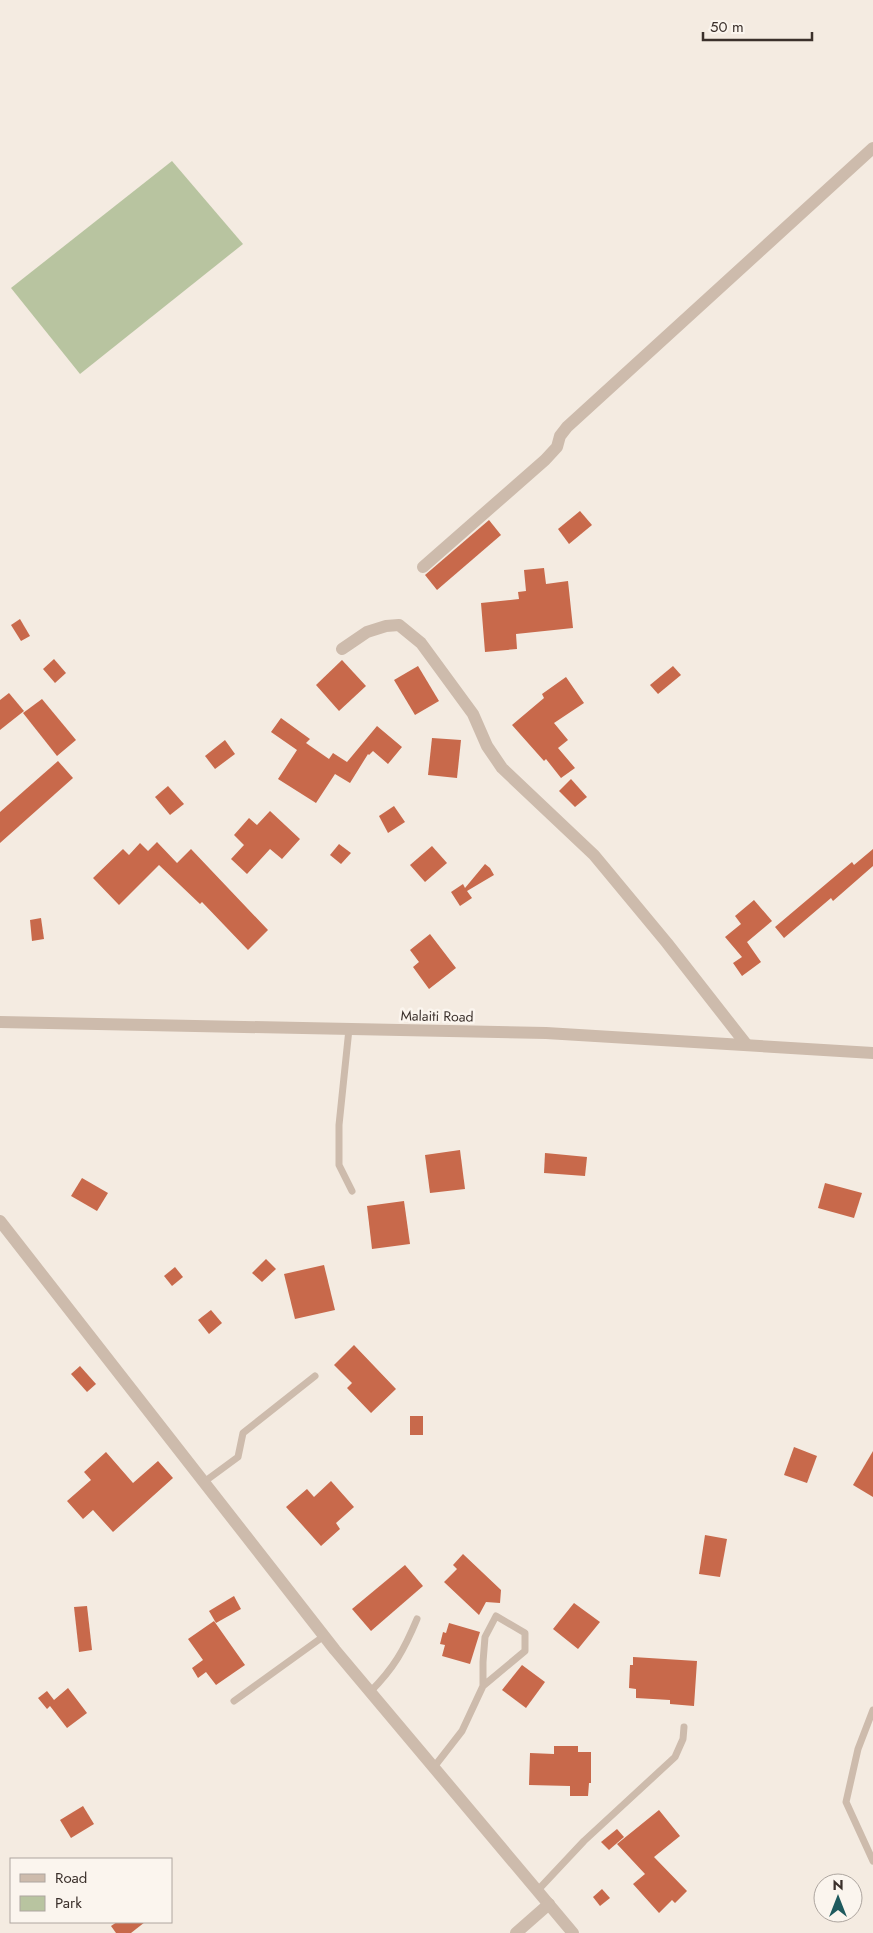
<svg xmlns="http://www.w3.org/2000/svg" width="873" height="1933" font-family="Jost,sans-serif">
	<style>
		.green { fill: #b8c4a0 }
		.building { fill: #c8694b }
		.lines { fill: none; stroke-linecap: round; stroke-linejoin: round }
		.service { stroke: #cdbbac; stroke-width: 7 }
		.minor { stroke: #cdbbac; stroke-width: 12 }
		.labels { text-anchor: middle; stroke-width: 5; stroke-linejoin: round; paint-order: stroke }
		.street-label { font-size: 14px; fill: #3b302b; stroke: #fbf5ee }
	</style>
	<rect width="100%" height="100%" fill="#f4ebe1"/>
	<path class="green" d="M172 161 243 244 80 374 11 288Z"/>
	<g class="building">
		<path d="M580 511 592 525 569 544 558 529Z"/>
		<path d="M489 520 501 535 437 590 425 575Z"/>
		<path d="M544 568 546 584 568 581 573 628 516 634 517 649 485 652 481 603 519 599 518 592 526 591 524 570Z"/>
		<path d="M20 619 30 636 21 641 11 625Z"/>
		<path d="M54 659 66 673 55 683 43 669Z"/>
		<path d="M342 660 366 686 339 711 316 685Z"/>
		<path d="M418 666 439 701 415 715 394 680Z"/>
		<path d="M673 666 681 675 658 694 650 685Z"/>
		<path d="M566 677 584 703 554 723 568 740 558 748 575 768 561 778 546 759 544 761 512 725 544 698 542 694Z"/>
		<path d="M9 693 24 711 0 730V700Z"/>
		<path d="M42 699 76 740 57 756 23 713Z"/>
		<path d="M281 718 310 739 306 743 329 759 333 753 347 762 377 726 402 747 388 764 373 751 369 755 368 754 350 783 335 774 316 803 278 779 297 750 271 732Z"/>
		<path d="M432 738 461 740 457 778 428 775Z"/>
		<path d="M225 740 235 754 215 769 205 756Z"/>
		<path d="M58 761 73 778 0 843V812Z"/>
		<path d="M571 779 587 797 575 807 559 791Z"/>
		<path d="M168 786 184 804 170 815 155 797Z"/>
		<path d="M394 806 405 822 388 833 379 816Z"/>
		<path d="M270 811 300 839 282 859 270 849 247 874 231 859 244 845 234 835 249 818 257 825Z"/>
		<path d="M157 842 177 863 191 849 268 930 248 950 202 902 200 904 159 865 119 905 93 878 123 849 129 855 140 843 148 851Z"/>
		<path d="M339 844 351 853 341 864 330 855Z"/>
		<path d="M432 846 447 863 425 882 410 865Z"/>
		<path d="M873 849V866L833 901 831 898 784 938 775 927 852 862 854 865Z"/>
		<path d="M485 864 490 868 494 875 467 891 472 898 460 906 451 892 463 884 465 888Z"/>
		<path d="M754 900 772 921 747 942 761 962 742 976 733 963 742 957 725 937 741 924 735 916Z"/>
		<path d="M41 918 44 939 32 941 30 920Z"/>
		<path d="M430 934 456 968 429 989 413 967 419 962 410 950Z"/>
		<path d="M460 1150 465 1189 430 1193 425 1155Z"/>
		<path d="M545 1153 587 1157 585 1176 544 1173Z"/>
		<path d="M82 1178 108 1193 97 1211 71 1196Z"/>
		<path d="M825 1183 862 1193 854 1218 818 1208Z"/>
		<path d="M404 1201 410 1244 372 1249 367 1206Z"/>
		<path d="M266 1259 276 1269 262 1282 252 1273Z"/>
		<path d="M324 1265 335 1310 295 1319 284 1274Z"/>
		<path d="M175 1267 183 1277 172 1286 164 1276Z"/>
		<path d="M211 1310 222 1323 209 1334 198 1320Z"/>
		<path d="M354 1345 396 1389 371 1413 347 1388 352 1383 334 1365Z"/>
		<path d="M80 1366 96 1384 87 1392 71 1374Z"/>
		<rect x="410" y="1416" width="13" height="19"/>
		<path d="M794 1447 817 1456 807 1483 784 1475Z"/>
		<path d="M873 1451V1497L853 1485Z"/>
		<path d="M106 1452 133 1483 158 1461 173 1478 113 1532 93 1510 83 1519 67 1501 91 1480 84 1472Z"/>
		<path d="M331 1481 354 1507 336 1523 340 1529 321 1546 286 1507 307 1489 314 1497Z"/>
		<path d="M705 1535 727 1539 720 1577 699 1574Z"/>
		<path d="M463 1554 501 1590 500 1603 486 1602 479 1615 444 1582 457 1569 453 1565Z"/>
		<path d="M405 1565 423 1586 371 1631 352 1609Z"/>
		<path d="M234 1596 241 1609 216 1623 209 1611Z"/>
		<path d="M574 1603 600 1622 578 1649 553 1629Z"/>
		<path d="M87 1606 92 1650 79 1652 74 1607Z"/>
		<path d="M214 1621 245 1665 216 1685 206 1672 198 1678 192 1668 203 1660 188 1639Z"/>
		<path d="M449 1623 480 1632 470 1664 442 1656 445 1645 440 1644 443 1632 446 1633Z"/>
		<path d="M633 1657 697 1661 694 1706 670 1704V1700L636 1698V1689L629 1688 630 1665H633Z"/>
		<path d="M522 1665 545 1682 526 1708 502 1690Z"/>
		<path d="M68 1688 87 1713 67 1728 50 1706 47 1709 38 1698 47 1691 54 1700Z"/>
		<path d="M554 1746H578V1752H591V1783H589L588 1796H570V1786L529 1785 530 1753 554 1754Z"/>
		<path d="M83 1806 94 1824 71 1838 60 1820Z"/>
		<path d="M659 1810 680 1836 654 1857 687 1891 675 1903 672 1900 659 1913 633 1884 645 1874 617 1844Z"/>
		<path d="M617 1829 624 1837 609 1850 601 1842Z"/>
		<path d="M602 1889 610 1898 600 1906 593 1897Z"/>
		<path d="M117 1922H145L131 1933H116L111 1926Z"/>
	</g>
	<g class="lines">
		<g class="service">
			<path d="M349 1029 339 1125V1165L352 1191"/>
			<path d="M204 1482 238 1457 243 1433 315 1376"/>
			<path d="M370 1692C394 1668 404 1650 417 1619"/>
			<path d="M234 1701 324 1636"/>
			<path d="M873 1710 858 1749 846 1802 873 1861"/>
			<path d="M434 1767 462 1731 483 1686V1662L485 1637 496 1616 525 1633V1651L483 1686"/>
			<path d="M538 1890 584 1841 675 1757 683 1739 684 1727"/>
		</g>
		<g class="minor">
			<path d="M423 567 545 460 557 447 560 436 567 427 873 148"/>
			<path d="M342 649 367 632 386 626 399 625 421 643 473 714 487 746 502 768 594 855 667 943 746 1044"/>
			<path d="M0 1022 546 1033 873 1053"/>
			<path d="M0 1221 335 1650 573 1933"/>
			<path d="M516 1933 549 1904"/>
		</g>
	</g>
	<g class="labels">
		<g class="street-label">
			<text transform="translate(437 1016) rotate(1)" y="5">Malaiti Road</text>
		</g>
	</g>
	<rect x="10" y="1858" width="162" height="65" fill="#fbf5ee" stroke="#aea6a0"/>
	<rect x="20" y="1874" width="25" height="8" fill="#cdbbac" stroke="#aea6a0"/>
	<text x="55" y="1883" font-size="15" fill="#3b302b">Road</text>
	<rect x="20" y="1896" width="25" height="15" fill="#b8c4a0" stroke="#aea6a0"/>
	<text x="55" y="1908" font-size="15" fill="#3b302b">Park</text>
	<g transform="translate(838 1898)"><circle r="24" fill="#fbf5ee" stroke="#aea6a0"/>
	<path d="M0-4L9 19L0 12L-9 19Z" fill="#1f5a5e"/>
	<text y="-8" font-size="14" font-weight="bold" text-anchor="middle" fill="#3b302b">N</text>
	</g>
	<path d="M703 32v8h109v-8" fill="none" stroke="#3b302b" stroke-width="2.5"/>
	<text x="710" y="32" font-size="15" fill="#3b302b" stroke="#fbf5ee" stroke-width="4" paint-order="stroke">50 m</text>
</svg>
